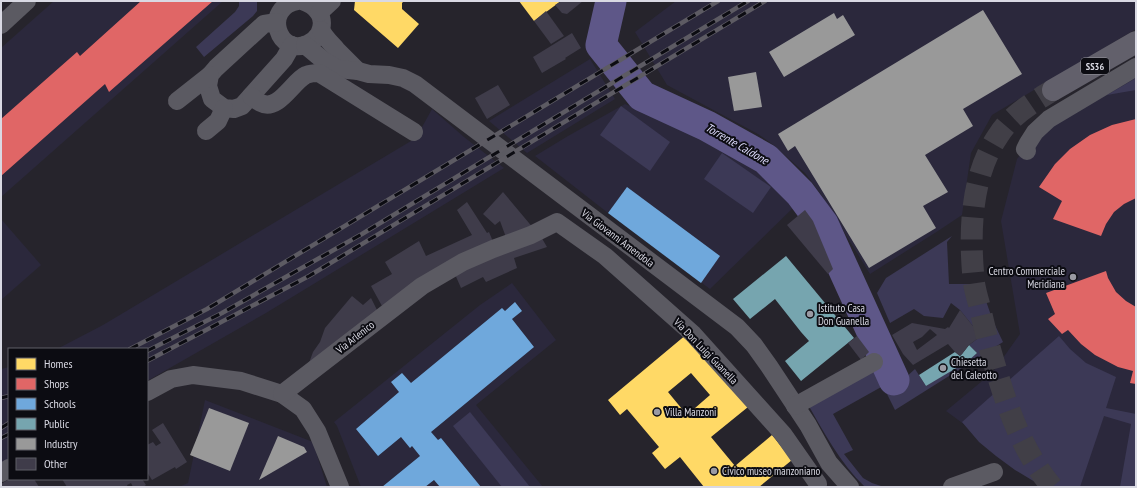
<svg xmlns="http://www.w3.org/2000/svg" width="1137" height="488" font-family="'PT Sans Narrow',sans-serif">
	<style>
		.built { fill: #2b283c }
		.green { fill: #3c3956 }
		.homes { fill: #ffd966; fill-rule: evenodd }
		.shops { fill: #e06666 }
		.schools { fill: #6fa8dc }
		.public { fill: #76a5af }
		.industry { fill: #999 }
		.lines { fill: none; stroke-linecap: round; stroke-linejoin: round }
		.river { stroke: #5e5788; stroke-width: 31 }
		.building { fill: #3f3c4a; fill-rule: evenodd }
		.highway-tunnel { stroke: #413f47; stroke-width: 22; stroke-dasharray: 22 11; stroke-linecap: butt }
		.minor { stroke: #5b5a62; stroke-width: 18 }
		.highway { stroke: #62606b; stroke-width: 22 }
		.rail-casing { stroke: #5d5b63; stroke-width: 4.5 }
		.rail { stroke: #0c0c12; stroke-width: 3; stroke-dasharray: 9; stroke-linecap: butt }
		.poi-dot { fill: #9a9aa3; stroke: #0c0c12; stroke-width: 1.5 }
		.labels { text-anchor: middle; stroke-width: 4; stroke-linejoin: round; paint-order: stroke }
		.shield { fill: #0c0c12; stroke: #9c9ca4; stroke-width: 1 }
		.shield-label { font-size: 10px; font-weight: bold; fill: #d9d9e3 }
		.street-label { font-size: 11px; fill: #d9d9e3; stroke: #0c0c12 }
		.poi-label { font-size: 11px; fill: #d9d9e3; stroke: #0c0c12; text-anchor: start }
		.water-label { font-size: 12px; font-style: italic; fill: #dcdafb; stroke: #0c0c12 }
	</style>
	<rect width="100%" height="100%" fill="#26242c"/>
	<g class="built">
		<path d="M54 1H223L1 197V48Z"/>
		<path d="M676 1H1136V29L992 115 971 153 962 215 938 231 870 274 820 193 805 173 772 144 758 134 667 85 635 32Z"/>
		<path d="M590 59 615 99 527 153 489 121Z"/>
		<path d="M1136 69V487H1054L1044 483 946 411 993 372 1020 334 1001 221 1017 159 1049 119Z"/>
		<path d="M625 104 713 140 754 162 797 204 710 289 608 213 535 156 568 136Z"/>
		<path d="M432 109 464 137 504 168 266 313 147 381V349H57L103 325 416 138Z"/>
		<path d="M1 219 41 265 1 300Z"/>
		<path d="M512 283 556 340 476 405 543 487H361L337 426 334 422 480 305Z"/>
		<path d="M9 367V459L1 463V369Z"/>
		<path d="M205 400 313 442 327 487H179L188 483Z"/>
	</g>
	<g class="green">
		<path d="M239 1H257V11L253 16 204 57 196 47 235 12 239 6Z"/>
		<path d="M1136 78V90L1107 95Z"/>
		<path d="M621 106 670 142 650 171 600 135Z"/>
		<path d="M722 153 771 187 753 213 704 179Z"/>
		<path d="M952 236 947 242 949 284H980L993 321 1003 342 895 410 883 386 833 414 853 450 844 454 863 478 872 483 884 487H865C840 463 823 431 806 401L880 366 893 389 915 369 926 386 977 353 969 345 981 336 960 310 951 303 943 318 924 316 914 309 890 323 877 293 886 278Z"/>
		<path d="M1059 336 1070 349 1086 363 1116 377 1106 408 1136 414V487H1120L1131 424 1104 416 1080 487H1045L1040 485 1015 470 996 456 979 442 962 422Z"/>
		<path d="M470 412 530 487H502L453 426Z"/>
	</g>
	<g class="homes">
		<path d="M355 1H404L402 3V9L419 24 398 48 354 10Z"/>
		<path d="M519 1H561L534 21Z"/>
		<path d="M687 334 748 407 711 437 735 466 772 435 792 460 759 487H704L680 457 665 469 652 453 659 447 627 409 620 415 608 400ZM691 373 710 395 687 415 668 392Z"/>
	</g>
	<g class="shops">
		<path d="M141 1H213L109 92 105 84 1 176V119L77 52 80 56Z"/>
		<path d="M1136 119V198L1124 204 1114 212 1106 224 1101 236 1053 219 1062 201 1039 187 1055 164 1070 149 1090 135 1112 125Z"/>
		<path d="M1106 271 1108 278 1116 292 1126 301 1136 307V384L1130 383 1133 371 1118 367 1095 355 1081 344 1068 330 1062 334 1048 319 1055 314 1046 293Z"/>
	</g>
	<g class="schools">
		<path d="M627 187 720 256 701 283 608 213Z"/>
		<path d="M515 302 522 311 512 319 534 347 431 432 438 440 441 438 481 487H440L434 480 425 487H382L420 456 412 446 410 448 401 437 378 456 356 429 399 392 391 382 402 373 411 383 502 308 505 311Z"/>
	</g>
	<g class="public">
		<path d="M786 256 854 338 801 381 785 361 809 341 801 332 775 299 750 319 733 299Z"/>
		<path d="M969 345 977 353 968 361 926 386 919 375 955 352 960 356 962 354Z"/>
	</g>
	<g class="industry">
		<path d="M983 10 1022 74 963 109 973 126 925 155 948 192 923 206 936 228 869 268 795 146 788 151 778 134Z"/>
		<path d="M834 13 837 19 843 15 855 35 784 77 769 52Z"/>
		<path d="M756 72 762 107 734 111 728 77Z"/>
		<path d="M209 408 249 423 230 471 190 455Z"/>
		<path d="M278 436 304 447 307 452 259 480Z"/>
	</g>
	<g class="lines">
		<path class="river" d="M611 1 601 45 642 96 707 126 766 159 800 193 823 224 894 380"/>
	</g>
	<g class="building">
		<path d="M561 1H583L567 14 562 13 555 5Z"/>
		<path d="M546 11 564 36 551 44 534 21Z"/>
		<path d="M572 33 581 48 565 58 566 59 542 73 533 57Z"/>
		<path d="M498 85 510 105 487 119 475 98Z"/>
		<path d="M503 192 534 229 507 240 500 221 495 225 483 214Z"/>
		<path d="M467 202 487 233 489 232 494 244 382 306 371 286 392 274 385 262 419 241 426 256 472 235 457 210Z"/>
		<path d="M805 210 813 221 833 269 828 274 787 225Z"/>
		<path d="M540 235 547 247 514 258 517 268 486 282 483 277 461 288 454 272Z"/>
		<path d="M352 296 363 305 371 298 378 312 309 363 313 352 320 342 325 328Z"/>
		<path d="M960 310 981 336 969 345 962 354 960 356 955 352 948 344 913 365 903 354 892 335 912 323 945 329 948 327 949 328ZM930 329 937 335 917 350 913 342 922 337Z"/>
		<path d="M857 336 869 352 861 360 848 343Z"/>
		<path d="M163 423 187 462 176 469 175 467 152 480 147 472V445L153 442 156 446 161 443 152 430Z"/>
		<path d="M9 479H34L39 487H1V484Z"/>
		<path d="M62 479H142L146 485 143 487H133L131 483 127 485 128 487H67Z"/>
	</g>
	<g class="lines">
		<path class="highway-tunnel" d="M1052 487C1020 448 1006 404 992 356 987 339 983 321 979 304 977 297 975 290 974 283 969 235 970 177 998 136 1011 115 1032 103 1053 90"/>
		<g class="minor">
			<path d="M298 1C261 8 279 57 307 44 312 42 316 39 319 34 327 18 317 6 302 1"/>
			<path d="M319 13 332 1"/>
			<path d="M277 22 264 24 216 68 210 75 208 86 212 99 224 108 234 109 242 106 284 59 292 45"/>
			<path d="M1 25 27 1"/>
			<path d="M321 30C325 38 331 43 337 50 344 57 351 64 358 71"/>
			<path d="M305 45 323 60 338 69 358 71 369 74 389 75 403 78 415 84 737 327 754 345 769 366 808 425 829 463 850 487"/>
			<path d="M251 96C254 98 258 102 261 103 278 112 293 81 306 75 311 73 314 73 319 73L414 132"/>
			<path d="M177 101 210 75"/>
			<path d="M206 131 218 121 224 108"/>
			<path d="M1027 151 1025 149 1028 143 1035 132 1049 119 1136 67"/>
			<path d="M147 392 171 379 193 375 241 381 282 394 303 409 317 431 340 487"/>
			<path d="M282 394 422 286 463 262 493 249 531 235 557 222 605 256 693 334 783 434 818 484"/>
			<path d="M795 406 874 362"/>
			<path d="M1 473 9 468"/>
			<path d="M952 487 994 472"/>
		</g>
		<path class="highway" d="M1053 90 1136 42"/>
		<g class="rail-casing">
			<g id="rail">
				<path d="M130 349 207 309 718 1"/>
				<path d="M147 351 222 313 362 234 748 1"/>
				<path d="M147 361 309 276 765 1"/>
				<path d="M1 398 9 396"/>
				<path d="M1 428 9 423"/>
				<path d="M1 438 9 434"/>
			</g>
		</g>
		<use href="#rail" class="rail"/>
	</g>
	<g class="poi-dot">
		<circle cx="1073" cy="277" r="4"/>
		<circle cx="810" cy="314" r="4"/>
		<circle cx="943" cy="368" r="4"/>
		<circle cx="657" cy="412" r="4"/>
		<circle cx="714" cy="471" r="4"/>
	</g>
	<g class="labels">
		<rect class="shield" x="1081" y="58" width="28" height="16" rx="3"/>
		<g class="shield-label">
			<text x="1095" y="70">SS36</text>
		</g>
		<g class="street-label">
			<text transform="translate(618 238) rotate(37)" y="4">Via Giovanni Amendola</text>
			<text transform="translate(355 337) rotate(-38)" y="4">Via Arlenico</text>
			<text transform="translate(706 351) rotate(46)" y="4">Via Don Luigi Guanella</text>
		</g>
		<g class="poi-label">
			<text x="1065" y="275" text-anchor="end">Centro Commerciale<tspan x="1065" dy="13">Meridiana</tspan></text>
			<text x="818" y="312">Istituto Casa<tspan x="818" dy="13">Don Guanella</tspan></text>
			<text x="951" y="366">Chiesetta<tspan x="951" dy="13">del Caleotto</tspan></text>
			<text x="665" y="416">Villa Manzoni</text>
			<text x="722" y="475">Civico museo manzoniano</text>
		</g>
		<g class="water-label">
			<text transform="translate(737 144) rotate(30)" y="4">Torrente Caldone</text>
		</g>
	</g>
	<rect width="1137" height="488" fill="none" stroke="#d9d9e3" stroke-width="4"/>
	<rect x="8" y="348" width="140" height="132" fill="#0c0c12" stroke="#5e5e66"/>
	<rect x="16" y="358" width="20" height="12" fill="#ffd966" stroke="#5e5e66"/>
	<text x="44" y="368" font-size="12" fill="#d9d9e3">Homes</text>
	<rect x="16" y="378" width="20" height="12" fill="#e06666" stroke="#5e5e66"/>
	<text x="44" y="388" font-size="12" fill="#d9d9e3">Shops</text>
	<rect x="16" y="398" width="20" height="12" fill="#6fa8dc" stroke="#5e5e66"/>
	<text x="44" y="408" font-size="12" fill="#d9d9e3">Schools</text>
	<rect x="16" y="418" width="20" height="12" fill="#76a5af" stroke="#5e5e66"/>
	<text x="44" y="428" font-size="12" fill="#d9d9e3">Public</text>
	<rect x="16" y="438" width="20" height="12" fill="#999999" stroke="#5e5e66"/>
	<text x="44" y="448" font-size="12" fill="#d9d9e3">Industry</text>
	<rect x="16" y="458" width="20" height="12" fill="#3f3c4a" stroke="#5e5e66"/>
	<text x="44" y="468" font-size="12" fill="#d9d9e3">Other</text>
</svg>
